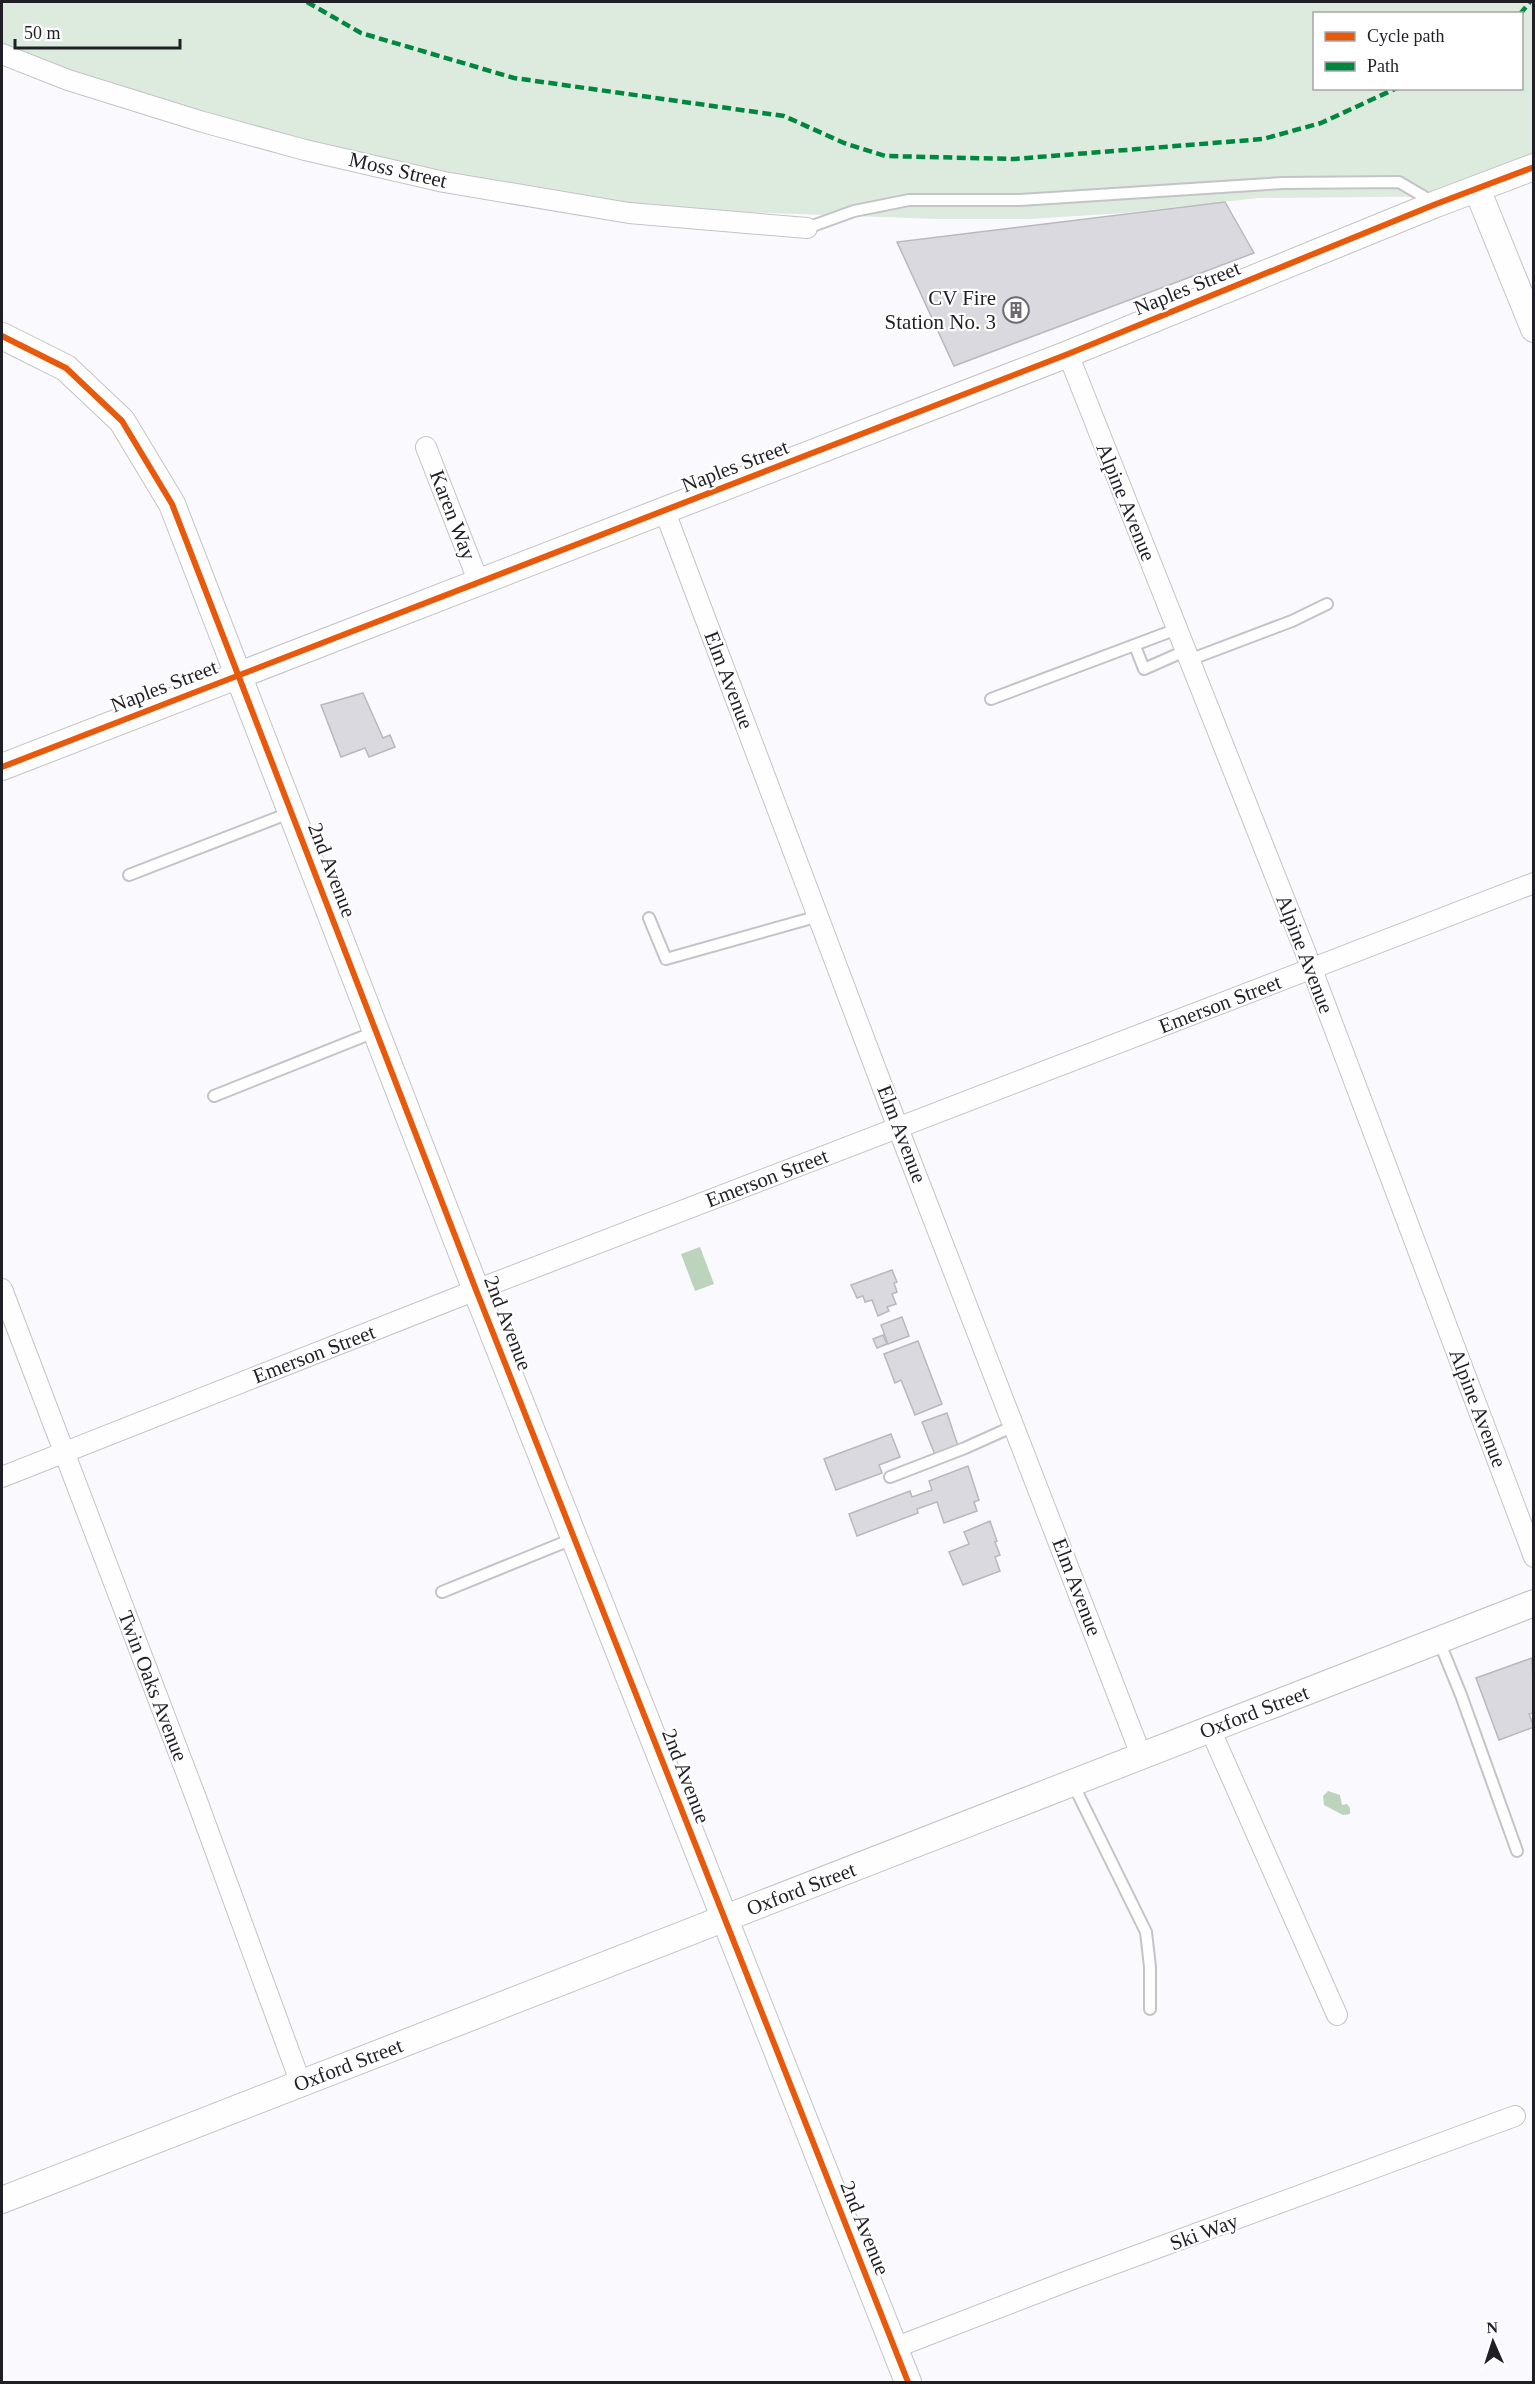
<svg xmlns="http://www.w3.org/2000/svg" width="1535" height="2384" font-family="'Times New Roman',serif">
	<style>
		.green { fill: #ddeade; fill-rule: evenodd }
		.water { fill: #bcd4bb }
		.building { fill: #dad9df; stroke: #b9b8bd; stroke-width: 1.5 }
		.lines { fill: none; stroke-linecap: round; stroke-linejoin: round }
		.service-casing { stroke: #c4c3c8; stroke-width: 14 }
		.minor-casing { stroke: #c4c3c8; stroke-width: 22 }
		.tertiary-casing { stroke: #c4c3c8; stroke-width: 28 }
		.service { stroke: #fefeff; stroke-width: 10 }
		.minor { stroke: #fefeff; stroke-width: 20 }
		.tertiary { stroke: #fefeff; stroke-width: 26 }
		.quiet { stroke: #00873e; stroke-width: 4.5; stroke-dasharray: 9 4.5; stroke-linecap: butt }
		.cycleway-casing { stroke: #fff; stroke-width: 10 }
		.cycleway { stroke: #e8590c; stroke-width: 6 }
		.labels { text-anchor: middle; stroke-width: 4.5; stroke-linejoin: round; paint-order: stroke }
		.street-label { font-size: 21px; fill: #211f26; stroke: #fff }
		.poi-label { font-size: 21px; fill: #211f26; stroke: #fff; text-anchor: end }
	</style>
	<rect width="100%" height="100%" fill="#faf9fd"/>
	<path class="green" d="M2 2H1533V171L1481 196 1258 198 1124 213 1029 219H937L741 212 625 202 499 185 380 164 2 55ZM1314 14H1522V88H1314Z"/>
	<g class="water">
		<path d="M700 1247 714 1284 695 1291 681 1254Z"/>
		<path d="M1328 1791 1340 1795 1342 1805 1347 1804 1350 1808V1814L1343 1815 1324 1805 1323 1796Z"/>
	</g>
	<g class="building">
		<path d="M1225 202 1254 253 954 366 897 242Z"/>
		<path d="M363 693 383 738 390 735 395 747 369 757 365 748 341 757 321 705Z"/>
		<path d="M892 1270 897 1282 894 1283 897 1292 892 1294 896 1304 887 1307 889 1311 878 1316 872 1300 865 1302 863 1296 857 1298 851 1285Z"/>
		<path d="M902 1317 909 1336 888 1344 881 1325Z"/>
		<path d="M883 1335 887 1344 877 1348 873 1339Z"/>
		<path d="M918 1341 942 1404 915 1415 901 1380 895 1383 884 1354Z"/>
		<path d="M947 1413 958 1446 935 1455 922 1422Z"/>
		<path d="M891 1434 900 1457 879 1465 882 1473 836 1490 824 1459Z"/>
		<path d="M968 1466 979 1500 974 1502 977 1511 944 1523 937 1502 917 1509 918 1513 857 1536 849 1514 910 1491 912 1497 932 1490 929 1481Z"/>
		<path d="M990 1521 997 1541 995 1542 1000 1555 995 1557 1000 1571 963 1585 949 1552 969 1544 964 1532Z"/>
		<path d="M1532 1658 1534 1713 1529 1714 1534 1727 1499 1740 1476 1678Z"/>
	</g>
	<g class="lines">
		<g class="service-casing">
			<g id="service">
				<path d="M807 228 854 211 909 200H1020L1283 183 1399 182 1433 202"/>
				<path d="M1135 646 1144 669 1185 651"/>
				<path d="M1189 660 1292 621 1327 604"/>
				<path d="M991 699 1177 629"/>
				<path d="M129 875 292 812"/>
				<path d="M649 918 666 959 819 916"/>
				<path d="M214 1096 377 1031"/>
				<path d="M890 1477 965 1448 1014 1426"/>
				<path d="M442 1592 575 1538"/>
				<path d="M1439 1641 1461 1695 1517 1851"/>
				<path d="M1072 1782 1146 1932 1150 1967V2009"/>
			</g>
		</g>
		<g class="minor-casing">
			<g id="minor">
				<path d="M2 54 68 80 203 122 305 150 444 182 629 213 807 228"/>
				<path d="M1068 354 1305 951 1534 1557"/>
				<path d="M426 447 479 583"/>
				<path d="M665 512 898 1128 1141 1755"/>
				<path d="M2 1289 196 1798 301 2084"/>
				<path d="M2 1477 476 1290 1534 883"/>
				<path d="M1210 1729 1337 2015"/>
				<path d="M894 2348 1073 2279 1515 2116"/>
			</g>
		</g>
		<g class="tertiary-casing">
			<g id="tertiary">
				<path d="M1477 189 1534 329"/>
				<path d="M2 336 66 368 122 421 172 504 476 1290 908 2382"/>
				<path d="M2 767 1068 354 1436 204 1534 167"/>
				<path d="M2 2200 1534 1603"/>
			</g>
		</g>
		<use href="#service" class="service"/>
		<use href="#minor" class="minor"/>
		<use href="#tertiary" class="tertiary"/>
		<g class="quiet">
			<path d="M307 2 361 33 514 78 784 116 844 143 885 156 1014 159 1263 139 1321 123 1397 88"/>
			<path d="M1520 14 1530 2"/>
		</g>
		<g class="cycleway-casing">
			<g id="cycleway">
				<path d="M2 336 66 368 122 421 172 504 476 1290 908 2382"/>
				<path d="M2 767 1068 354 1436 204 1534 167"/>
			</g>
		</g>
		<use href="#cycleway" class="cycleway"/>
	</g>
	<defs>
		<g id="building-ring" transform="scale(1.35)"><circle r="9.5" fill="#fff" stroke="#6d6b71" stroke-width="1.5"/><path d="M-4-6H4V6H1V3H-1V6H-4ZM-2.5-4.3h1.7v1.8h-1.7ZM.8-4.3h1.7v1.8H.8ZM-2.5-1h1.7V.8h-1.7ZM.8-1h1.7V.8H.8Z" fill="#6d6b71"/></g>
	</defs>
	<g fill-rule="evenodd">
		<use href="#building-ring" x="1016" y="310"/>
	</g>
	<g class="labels">
		<g class="street-label">
			<text transform="translate(398 170) rotate(13)" y="7">Moss Street</text>
			<text transform="translate(1187 288) rotate(-22)" y="7">Naples Street</text>
			<text transform="translate(735 466) rotate(-21)" y="7">Naples Street</text>
			<text transform="translate(1126 502) rotate(68)" y="7">Alpine Avenue</text>
			<text transform="translate(453 515) rotate(69)" y="7">Karen Way</text>
			<text transform="translate(729 680) rotate(69)" y="7">Elm Avenue</text>
			<text transform="translate(164 686) rotate(-21)" y="7">Naples Street</text>
			<text transform="translate(332 870) rotate(69)" y="7">2nd Avenue</text>
			<text transform="translate(1305 954) rotate(69)" y="7">Alpine Avenue</text>
			<text transform="translate(1220 1004) rotate(-21)" y="7">Emerson Street</text>
			<text transform="translate(902 1134) rotate(69)" y="7">Elm Avenue</text>
			<text transform="translate(767 1178) rotate(-21)" y="7">Emerson Street</text>
			<text transform="translate(508 1323) rotate(69)" y="7">2nd Avenue</text>
			<text transform="translate(314 1354) rotate(-21)" y="7">Emerson Street</text>
			<text transform="translate(1478 1408) rotate(69)" y="7">Alpine Avenue</text>
			<text transform="translate(1077 1587) rotate(69)" y="7">Elm Avenue</text>
			<text transform="translate(153 1686) rotate(69)" y="7">Twin Oaks Avenue</text>
			<text transform="translate(1254 1712) rotate(-21)" y="7">Oxford Street</text>
			<text transform="translate(686 1776) rotate(69)" y="7">2nd Avenue</text>
			<text transform="translate(801 1889) rotate(-21)" y="7">Oxford Street</text>
			<text transform="translate(348 2065) rotate(-21)" y="7">Oxford Street</text>
			<text transform="translate(865 2228) rotate(68)" y="7">2nd Avenue</text>
			<text transform="translate(1204 2232) rotate(-20)" y="7">Ski Way</text>
		</g>
		<g class="poi-label">
			<text x="996" y="305">CV Fire<tspan x="996" dy="24">Station No. 3</tspan></text>
		</g>
	</g>
	<rect width="1535" height="2384" fill="none" stroke="#211f26" stroke-width="6"/>
	<rect x="1313" y="12" width="210" height="78" fill="#ffffff" stroke="#a6a5a8" stroke-width="1.5"/>
	<rect x="1325" y="32" width="30" height="9" fill="#e8590c" stroke="#a6a5a8" stroke-width="1.5"/>
	<text x="1367" y="42" font-size="18" fill="#211f26">Cycle path</text>
	<rect x="1325" y="62" width="30" height="9" fill="#00873e" stroke="#a6a5a8" stroke-width="1.5"/>
	<text x="1367" y="72" font-size="18" fill="#211f26">Path</text>
	<g transform="translate(1493 2342) rotate(357)" stroke="#ffffff" stroke-width="4.5" paint-order="stroke">
	<path d="M0-4.5L10 22L0 15L-10 22Z" fill="#211f26"/>
	<text y="-9" font-size="16" font-weight="bold" text-anchor="middle" fill="#211f26">N</text>
	</g>
	<path d="M15 39v9h165v-9" fill="none" stroke="#211f26" stroke-width="3"/>
	<text x="24" y="39" font-size="18" fill="#211f26" stroke="#ffffff" stroke-width="4.5" paint-order="stroke">50 m</text>
</svg>
